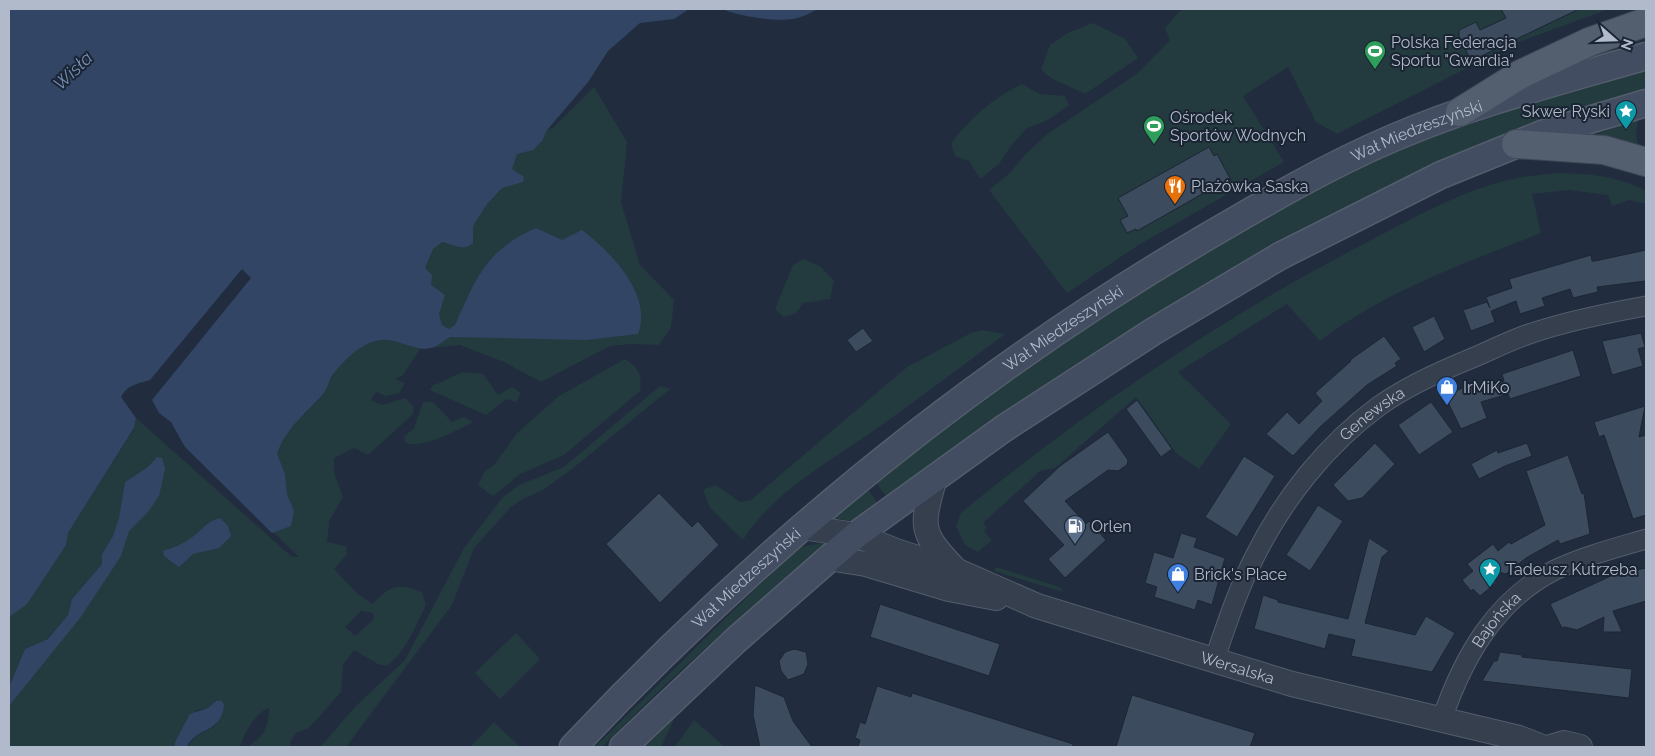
<svg xmlns="http://www.w3.org/2000/svg" width="1655" height="756" font-family="Raleway,sans-serif">
	<style>
		.green { fill: #233b3f; fill-rule: evenodd }
		.water { fill: #324565 }
		.building { fill: #3d4b5e; stroke: #1c2635 }
		.lines { fill: none; stroke-linecap: round; stroke-linejoin: round }
		.minor-casing { stroke: #535d6c; stroke-width: 21 }
		.tertiary-casing { stroke: #535d6c; stroke-width: 26 }
		.secondary-casing { stroke: #535d6c; stroke-width: 29 }
		.primary-casing { stroke: #3e4857; stroke-width: 30 }
		.minor { stroke: #353f4e; stroke-width: 19 }
		.tertiary { stroke: #353f4e; stroke-width: 24 }
		.secondary { stroke: #434d62; stroke-width: 26 }
		.primary { stroke: #535e6e; stroke-width: 28 }
		.labels { text-anchor: middle; stroke-width: 4; stroke-linejoin: round; paint-order: stroke }
		.poi-label { font-size: 16px; fill: #b1baca; stroke: #1a2433; text-anchor: start }
		.street-label { font-size: 16px; fill: #b1baca; stroke: #1a2433 }
		.water-label { font-size: 18px; font-style: italic; fill: #768eb4; stroke: #1a2433 }
	</style>
	<rect width="100%" height="100%" fill="#212d3e"/>
	<g class="green">
		<path d="M1182 9H1609L1516 43 1337 134 1316 122 1288 67 1243 96 1284 162 1137 246 1067 293 989 190 1010 173 1024 156 1046 135 1138 73 1170 40 1165 28Z"/>
		<path d="M640 23 608 51 588 82 548 129 553 128 594 87 627 142 621 202 640 265 674 300 671 327 659 345 631 344 610 346 541 382 504 362 460 345 420 349 403 375 395 379 405 383 399 393 386 396 376 392 371 400 382 405 405 398 414 407 413 414 368 455 354 448 334 458V473L343 497 329 521 327 542 346 546 347 554 334 569 357 593 372 604C391 586 395 582 422 592L426 605C415 627 407 650 387 666L378 664 354 650 343 665 341 692 309 728 296 733 290 742 291 747H247C263 738 269 727 269 708 256 712 243 734 240 747H187L195 737 214 727 222 716 216 701 208 708 197 710 175 742 174 747H9V701L98 589 120 518 113 536 102 554V564L72 599 68 615 48 639 25 649 9 687V608L68 533 134 429 136 418 292 557H299L185 447 293 511 287 494 285 475 267 462 290 414 460 209 574 80ZM361 611 373 613 374 619 355 636 345 627Z"/>
		<path d="M1093 23 1125 39 1138 58 1085 94 1051 78 1041 70 1050 45 1068 33Z"/>
		<path d="M1646 69V91L1549 121 1472 148 1365 198 1222 277 887 498 875 481C990 390 1110 307 1237 234 1288 204 1339 174 1394 151 1475 117 1561 94 1646 69Z"/>
		<path d="M1022 84 1039 94 1065 96 1069 105 1048 120 1027 128 1010 147 999 164 980 179 969 161 955 156 951 144C967 120 996 96 1022 84Z"/>
		<path d="M1639 118 1636 132 1638 148 1590 137Z"/>
		<path d="M1560 173C1591 174 1618 176 1646 191V204L1629 200 1612 206 1608 195 1569 190 1532 194 1541 233C1465 263 1385 291 1320 341L1287 304 1178 372 1231 424 1199 469 1177 454 1136 397 1055 468 1040 471 983 523 987 528 984 531 992 540 978 552 965 545 956 526 961 513 968 507C1092 407 1218 320 1360 246 1402 224 1447 198 1493 184 1515 177 1537 175 1560 173Z"/>
		<path d="M804 259 821 267 834 281 830 299 803 303 796 313 784 317 775 309 793 265Z"/>
		<path d="M982 330 1005 334C961 367 917 400 873 431 828 463 773 492 743 540L710 508 703 490 716 485 740 502 751 500 907 367 971 333Z"/>
		<path d="M625 359C639 368 642 374 640 391L564 455 520 474 493 496 478 485 484 472 495 464 517 433 559 396Z"/>
		<path d="M464 372 483 374 498 395 512 387 521 393 516 402 506 399 486 415 430 390 433 385C445 382 452 375 464 372Z"/>
		<path d="M660 386 670 389 572 469 543 490 523 499 511 507 474 548 452 605 346 747H320L357 705 405 660 464 548 503 497 519 485 564 467Z"/>
		<path d="M423 402H433L452 422 464 417 473 422C455 431 426 448 406 443L404 436 414 429Z"/>
		<path d="M867 488 879 505 856 522 833 518Z"/>
		<path d="M827 542 821 550C744 611 671 677 602 747H595L790 555 802 547Z"/>
		<path d="M996 567 1059 587 1063 592 994 571Z"/>
		<path d="M516 633 540 659 500 699 475 673Z"/>
		<path d="M676 715 661 747H644L673 719Z"/>
		<path d="M694 720 725 747H675Z"/>
		<path d="M494 722 520 747H470Z"/>
	</g>
	<g class="water">
		<path d="M9 9H689L674 19 640 23 608 51 588 82 547 130 542 141 533 150 517 154 512 169 524 177 523 182 502 188 487 204 473 226V243C463 252 453 244 442 242L433 249 425 268 432 275 431 285 445 295 439 314 442 325 449 329 455 325C476 278 486 250 536 228L562 240 582 230C611 252 653 295 638 334L586 340 450 337C445 340 439 345 434 347 417 354 399 338 382 340 362 341 342 362 331 377 328 383 327 390 323 394 306 413 285 429 277 454L285 474 287 494 294 511 291 526 272 533 185 447 171 422 159 413 152 400 251 278 242 269 150 380C138 384 128 384 121 397L136 418 134 428 68 533 66 545 27 604 9 617Z"/>
		<path d="M722 9H818C810 13 801 18 792 19 774 22 739 16 722 9Z"/>
		<path d="M157 457 162 458 165 469 159 496 148 512 129 531 121 556 80 618 9 706V687L25 649 48 639 68 615 72 599 102 564V554L113 536 119 518 125 482 148 467Z"/>
		<path d="M220 518 228 526 231 536 219 548 193 554 179 567 164 556 163 551C174 547 180 546 191 538 202 531 206 521 220 518Z"/>
		<path d="M216 701H222L224 705C222 734 195 727 187 747H174L175 742 190 714 208 708Z"/>
	</g>
	<g class="building">
		<path d="M1501 9H1579L1471 61 1459 36V30L1476 22 1480 30 1506 18Z"/>
		<path d="M1209 147 1214 156 1217 154 1233 184 1221 191 1218 185 1137 231 1136 229 1127 233 1120 220 1128 216 1118 198Z"/>
		<path d="M1646 250V281L1597 287 1598 292 1573 298 1570 289 1542 298 1545 306 1520 314 1516 301 1491 311 1495 322 1471 331 1463 310 1487 302 1490 308 1486 297 1512 288 1509 279 1591 255 1592 261H1595Z"/>
		<path d="M1434 316 1445 339 1424 352 1412 327Z"/>
		<path d="M863 328 873 341 856 352 847 340Z"/>
		<path d="M1641 333 1645 347 1638 349 1643 366 1612 375 1602 341Z"/>
		<path d="M1384 336 1401 359 1395 363 1397 366 1367 385 1320 427 1293 456 1266 434 1287 412 1299 424 1322 401 1315 393 1351 361 1350 360Z"/>
		<path d="M1573 350 1581 376 1510 399 1508 394 1481 402 1487 418 1461 429 1445 396 1472 384 1480 389 1504 381 1502 374Z"/>
		<path d="M1137 400 1172 449 1161 457 1126 409Z"/>
		<path d="M1431 402 1453 432 1419 455 1398 425Z"/>
		<path d="M1645 406 1639 437 1646 435V515L1633 519 1604 435 1599 437 1594 422Z"/>
		<path d="M1108 432 1128 460 1127 465 1118 471 1108 470 1065 501 1086 524 1089 521 1106 540 1065 578 1048 559 1064 545 1023 501 1060 466Z"/>
		<path d="M1375 443 1395 464 1362 498 1348 501 1333 485Z"/>
		<path d="M1527 443 1532 456 1505 466 1479 479 1471 464 1497 450 1498 453Z"/>
		<path d="M1568 455 1582 494 1584 493 1590 534 1560 544 1558 540 1526 558 1506 574 1495 571 1496 583 1480 596 1473 589 1471 591 1462 580 1473 571 1467 564 1493 544 1498 551 1509 542 1511 544 1545 525 1526 471Z"/>
		<path d="M1244 456 1275 476 1237 537 1205 517Z"/>
		<path d="M659 493 692 527 698 521 719 545 660 603 606 544Z"/>
		<path d="M1318 505 1343 521 1310 571 1286 555Z"/>
		<path d="M1181 533 1197 538 1194 547 1225 558 1212 605 1198 600 1195 610 1154 597 1157 587 1145 583 1154 552 1173 558Z"/>
		<path d="M1369 538 1389 551 1382 557 1365 623 1415 635 1426 616 1455 633 1432 672 1351 656 1355 640 1329 634 1325 649 1254 629 1263 595 1278 600V602L1348 619Z"/>
		<path d="M1646 568V601L1613 611 1622 632H1603L1604 617 1577 630 1565 627 1562 628 1550 604 1613 575Z"/>
		<path d="M880 604 1000 644 989 676 870 637Z"/>
		<path d="M794 649 806 652 808 664 804 674 788 680 781 671 779 661 785 652Z"/>
		<path d="M1500 652 1522 655V657L1632 669 1629 698 1482 681 1494 661H1497Z"/>
		<path d="M755 685 784 697 793 721 812 747H760L753 715Z"/>
		<path d="M877 686 911 697 912 693 1073 744V747H858L860 740 855 738 860 722 865 724Z"/>
		<path d="M1132 695 1255 733 1250 747H1116Z"/>
	</g>
	<g class="lines">
		<g class="minor-casing">
			<g id="minor">
				<path id="s1" d="M1214 661C1226 626 1238 589 1255 556 1284 498 1327 444 1379 406 1407 386 1438 372 1470 359 1489 351 1509 341 1529 334 1567 321 1607 313 1646 306"/>
				<path id="s2" d="M1442 719C1463 658 1495 600 1555 570 1584 556 1616 548 1646 539"/>
			</g>
		</g>
		<g class="tertiary-casing">
			<g id="tertiary">
				<path d="M935 477C922 525 918 531 954 568"/>
				<path id="s3" d="M801 527 856 535 896 551 955 570 1037 606 1292 684 1519 738 1542 747"/>
				<path d="M828 558 866 564 949 589 996 598"/>
				<path d="M1551 747 1564 743 1580 747"/>
			</g>
		</g>
		<g class="secondary-casing">
			<g id="secondary">
				<path id="s4" d="M573 747C758 551 965 379 1198 242 1261 205 1325 167 1393 138 1475 103 1561 81 1646 56"/>
				<path d="M623 747 736 640 856 535 1003 429 1154 331 1280 256 1441 175 1542 134 1646 103"/>
			</g>
		</g>
		<g class="primary-casing">
			<g id="primary">
				<path d="M1460 112 1521 74 1589 42 1646 22"/>
				<path d="M1516 144 1604 150 1646 162"/>
			</g>
		</g>
		<use href="#minor" class="minor"/>
		<use href="#tertiary" class="tertiary"/>
		<use href="#secondary" class="secondary"/>
		<use href="#primary" class="primary"/>
	</g>
	<defs>
		<g id="stadium-pin" transform="scale(1.125)"><path d="M0 17L-7.5 6A9.5 9.5 0 1 1 7.5 6Z" fill="#2e9e5b" stroke="#1a2433"/><path d="M0-5a6.5 5 0 1 0 0 10a6.5 5 0 1 0 0-10ZM-3.5-1.8h7v3.6h-7Z" fill="#fff"/></g>
		<g id="sight-pin" transform="scale(1.125)"><path d="M0 17L-7.5 6A9.5 9.5 0 1 1 7.5 6Z" fill="#0f9aa8" stroke="#1a2433"/><path d="M0-6L1.8-2.2L6-1.7L2.9 1.2L3.7 5.4L0 3.3L-3.7 5.4L-2.9 1.2L-6-1.7L-1.8-2.2Z" fill="#fff"/></g>
		<g id="restaurant-pin" transform="scale(1.125)"><path d="M0 17L-7.5 6A9.5 9.5 0 1 1 7.5 6Z" fill="#e8710a" stroke="#1a2433"/><path d="M-5-6h1v4h1v-4h1v4h1v-4h1v5L-1.5 .5V6h-2V.5L-5-1ZM5-6V6H3V1.5H1.5Q1.5-4 5-6Z" fill="#fff"/></g>
		<g id="shop-pin" transform="scale(1.125)"><path d="M0 17L-7.5 6A9.5 9.5 0 1 1 7.5 6Z" fill="#3f7fe0" stroke="#1a2433"/><path d="M-5-2.5h2.3a2.7 3.5 0 0 1 5.4 0H5L5.5 6h-11ZM-1.5-2.5h3a1.5 2.3 0 0 0-3 0Z" fill="#fff"/></g>
		<g id="fuel-pin" transform="scale(1.125)"><path d="M0 17L-7.5 6A9.5 9.5 0 1 1 7.5 6Z" fill="#5c6f8a" stroke="#1a2433"/><path d="M-5.5-6h7V0h2V4h1.3V-2.5L3-4.5l.8-.8L6-3V5H2.5V1h-1V6h-7ZM-4.2-4.7v3.2H.2V-4.7Z" fill="#fff"/></g>
	</defs>
	<g fill-rule="evenodd">
		<use href="#stadium-pin" x="1375" y="51"/>
		<use href="#sight-pin" x="1626" y="111"/>
		<use href="#stadium-pin" x="1154" y="126"/>
		<use href="#restaurant-pin" x="1175" y="186"/>
		<use href="#shop-pin" x="1447" y="387"/>
		<use href="#fuel-pin" x="1075" y="526"/>
		<use href="#sight-pin" x="1490" y="569"/>
		<use href="#shop-pin" x="1178" y="574"/>
	</g>
	<g class="labels">
		<g class="poi-label">
			<text x="1391" y="48">Polska Federacja<tspan x="1391" dy="18">Sportu "Gwardia"</tspan></text>
			<text x="1610" y="117" text-anchor="end">Skwer Ryski</text>
			<text x="1170" y="123">Ośrodek<tspan x="1170" dy="18">Sportów Wodnych</tspan></text>
			<text x="1191" y="192">Plażówka Saska</text>
			<text x="1463" y="393">IrMiKo</text>
			<text x="1091" y="532">Orlen</text>
			<text x="1506" y="575">Tadeusz Kutrzeba</text>
			<text x="1194" y="580">Brick's Place</text>
		</g>
		<g class="street-label">
			<text dy="6" stroke="none"><textPath href="#s4" startOffset="1052">Wał Miedzeszyński</textPath></text>
			<text dy="6" stroke="none"><textPath href="#s4" startOffset="646">Wał Miedzeszyński</textPath></text>
			<text dy="6" stroke="none"><textPath href="#s1" startOffset="299">Genewska</textPath></text>
			<text dy="6" stroke="none"><textPath href="#s4" startOffset="242">Wał Miedzeszyński</textPath></text>
			<text dy="6" stroke="none"><textPath href="#s2" startOffset="114">Bajońska</textPath></text>
			<text dy="6" stroke="none"><textPath href="#s3" startOffset="460">Wersalska</textPath></text>
		</g>
		<g class="water-label">
			<text transform="translate(73 71) rotate(-44)" y="6">Wisła</text>
		</g>
	</g>
	<rect width="1655" height="756" fill="none" stroke="#b1baca" stroke-width="20"/>
	<g transform="translate(1615 40) rotate(110)" stroke="#1a2433" stroke-width="4" paint-order="stroke">
	<path d="M0-4L9 19L0 12L-9 19Z" fill="#b1baca"/>
	<text y="-8" font-size="14" font-weight="bold" text-anchor="middle" fill="#b1baca">N</text>
	</g>
</svg>
